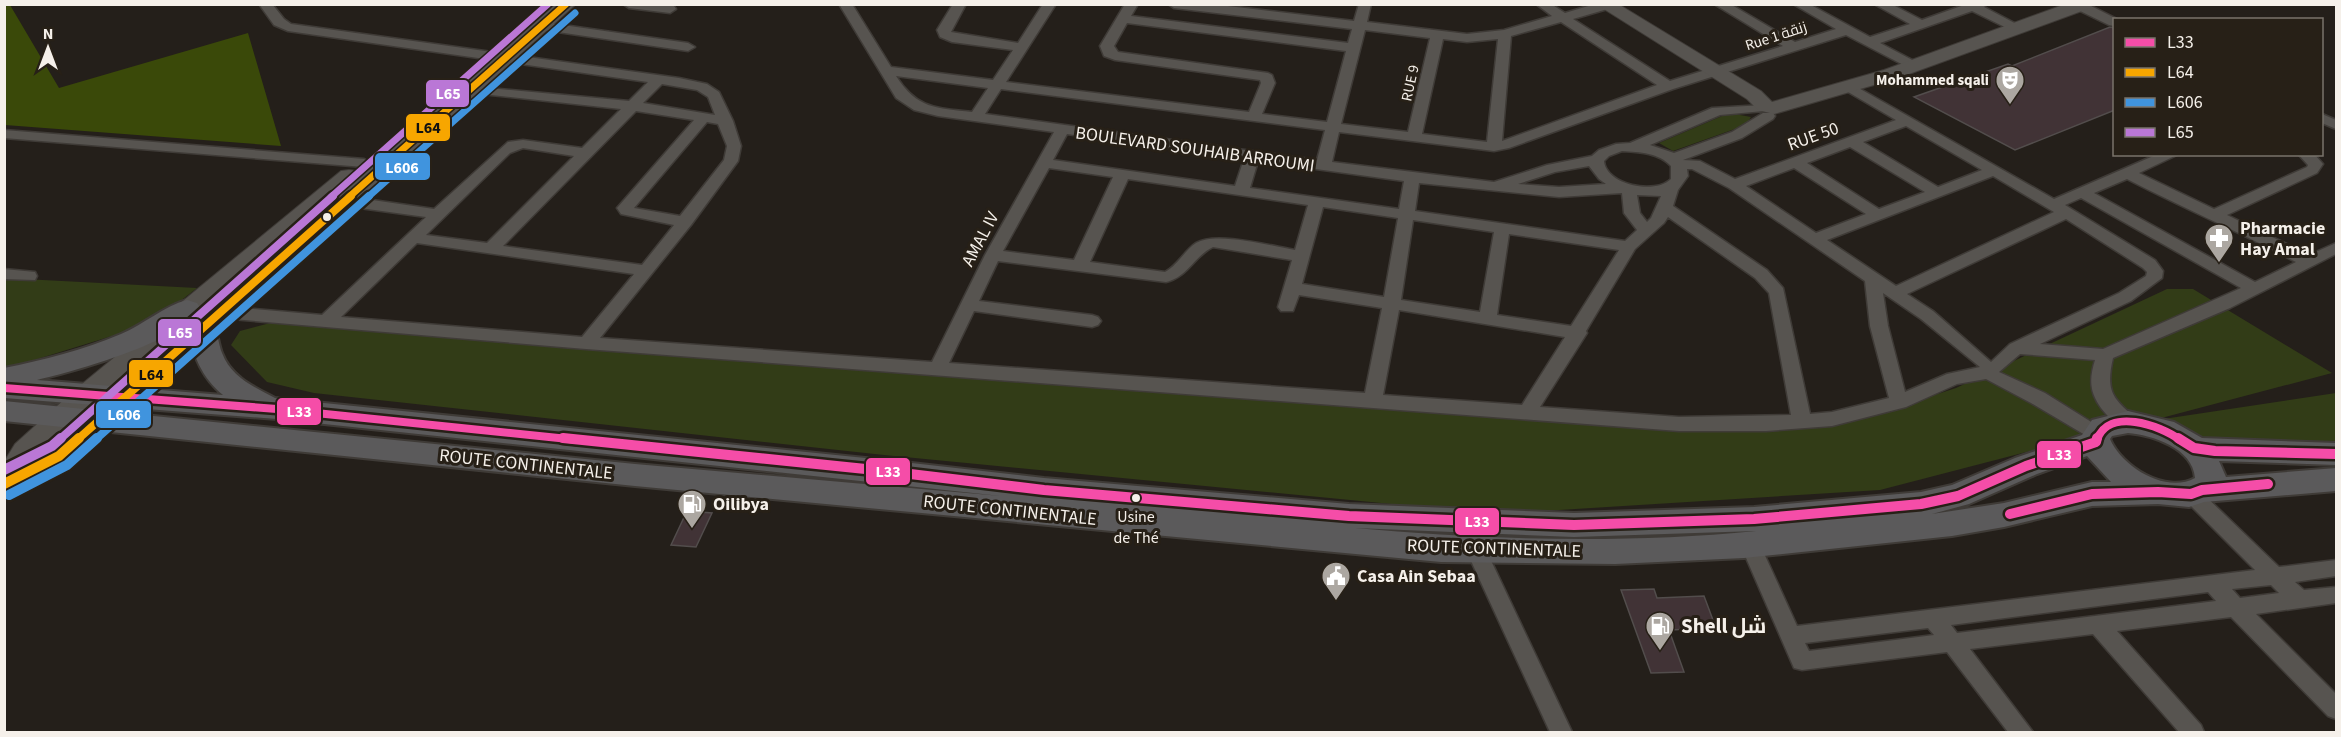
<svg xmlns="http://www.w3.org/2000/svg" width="2341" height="737" font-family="'Source Sans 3',Cairo,sans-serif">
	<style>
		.green { fill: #323c17 }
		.forest { fill: #3a4909 }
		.building { fill: #413336; stroke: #524d4c; stroke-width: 1.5 }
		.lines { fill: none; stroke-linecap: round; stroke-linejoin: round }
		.street-casing { stroke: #3f3b37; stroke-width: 3 }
		.secondary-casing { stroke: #3f3b37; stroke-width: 2 }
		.primary-casing { stroke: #3f3b37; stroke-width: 4 }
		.street { fill: #575450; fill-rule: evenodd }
		.secondary { fill: #575450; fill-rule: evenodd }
		.primary { fill: #5b5a5b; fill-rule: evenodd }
		.bus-1-far1-casing { stroke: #272017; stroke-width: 13 }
		.bus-1-casing { stroke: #272017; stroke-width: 15 }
		.bus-2-far2-casing { stroke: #272017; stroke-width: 10 }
		.bus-2-far1-casing { stroke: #272017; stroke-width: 13 }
		.bus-2-casing { stroke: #272017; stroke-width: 15 }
		.bus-3-far2-casing { stroke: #272017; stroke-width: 10 }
		.bus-3-far1-casing { stroke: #272017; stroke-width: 13 }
		.bus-3-casing { stroke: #272017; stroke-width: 15 }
		.bus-4-far2-casing { stroke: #272017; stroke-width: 10 }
		.bus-4-far1-casing { stroke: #272017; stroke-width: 13 }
		.bus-4-casing { stroke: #272017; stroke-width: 15 }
		.bus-1-far1 { stroke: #f54da8; stroke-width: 8 }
		.bus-1 { stroke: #f54da8; stroke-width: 10 }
		.bus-2-far2 { stroke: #f7a600; stroke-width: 7 }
		.bus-2-far1 { stroke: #f7a600; stroke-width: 8 }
		.bus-2 { stroke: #f7a600; stroke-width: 10 }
		.bus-3-far2 { stroke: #4094de; stroke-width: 7 }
		.bus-3-far1 { stroke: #4094de; stroke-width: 8 }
		.bus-3 { stroke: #4094de; stroke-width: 10 }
		.bus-4-far2 { stroke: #ba77d6; stroke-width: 7 }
		.bus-4-far1 { stroke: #ba77d6; stroke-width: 8 }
		.bus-4 { stroke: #ba77d6; stroke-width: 10 }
		.bus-dot { fill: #f5f0ea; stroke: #272017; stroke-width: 2 }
		.labels { text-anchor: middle; stroke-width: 6; stroke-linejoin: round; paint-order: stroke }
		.far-street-label { font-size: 15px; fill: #f5f0ea; stroke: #272017 }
		.far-poi-label { font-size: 15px; font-weight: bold; fill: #f5f0ea; stroke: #272017; text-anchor: end }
		.bus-label { font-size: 16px; fill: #f5f0ea; stroke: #272017 }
		.street-label { font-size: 18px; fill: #f5f0ea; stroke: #272017 }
		.poi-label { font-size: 18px; font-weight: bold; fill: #f5f0ea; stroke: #272017; text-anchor: start }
		.near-poi-label { font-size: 21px; font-weight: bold; fill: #f5f0ea; stroke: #272017; text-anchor: start }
		.line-badge { stroke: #272017; stroke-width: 2 }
		.badge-label { font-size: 16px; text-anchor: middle; font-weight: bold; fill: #fff }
		.pale-badge-label { font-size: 16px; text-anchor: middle; font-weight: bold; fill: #111 }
	</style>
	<rect width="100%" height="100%" fill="#241f1a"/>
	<g class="green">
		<path d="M1729 113 1751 117 1746 125 1673 151 1659 143Z"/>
		<path d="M4 278 197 288 151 324 5 369Z"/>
		<path d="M2167 289H2193L2332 373 2150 421 2336 393V446L2164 441 2134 424 1880 490 1495 514 884 455 314 393 267 382 231 345 240 331 274 322 330 328 1533 419 1821 428 1879 413 1956 388Z"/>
	</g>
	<path class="forest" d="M4 5H10L59 88 248 33 281 146 5 125Z"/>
	<g class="building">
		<path d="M2110 27 2115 28V110L2015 150 1914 97 2008 64 2012 66Z"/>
		<path d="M687 511 712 513 696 547 671 545Z"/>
		<path d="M1654 589 1657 598 1704 596 1716 628 1669 630 1684 672 1651 673 1621 590Z"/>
	</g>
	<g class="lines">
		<g class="street-casing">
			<g id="street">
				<path d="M259 4H272L284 19 291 24 679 78 707 84 719 92 733 121 741 146 738 161 691 225 600 338 932 362 985 255 1054 132 938 116 914 110 896 98 839 4H852L891 67 993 80 1013 50 952 42 940 37 937 30 953 4H966L951 32 1018 43 1043 4H1056L1006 82 1249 112 1261 83 1260 80 1115 60 1104 56 1100 46 1125 4H1138L1131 16 1348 43 1352 29 1174 8 1168 4H1211L1354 21 1359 4H1371L1367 22 1467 34 1504 30 1552 16 1536 4H1551L1565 13 1595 4H1613L1611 8 1573 19 1670 81 1783 46 1714 4H1730L1795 42 1836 29 1793 4H1809L1870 37 1910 24 1874 4H1891L1922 20 1967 4H1987L1984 7 2024 28 2023 31H2013L1972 11 1880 43 1918 63 1920 66 1913 70 1846 35 1673 89 1509 148 1494 151 1339 132 1332 162 1494 182 1547 165 1592 156 1599 150 1616 144 1630 143 1712 108 1764 105 1766 108 1764 111 1720 115 1650 145 1674 153 1732 132 1763 113H1773L1775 116 1773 119 1742 138 1683 160 1700 161 1735 179 1896 120 1843 89 1841 86 1843 83 1848 82 2054 199 2158 154H2179L2139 173 2214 209 2307 167 2308 165 2298 154H2314L2323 164 2317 173 2227 215 2309 255 2336 243V254L2230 308 2113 358C2106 389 2111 398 2135 417L2137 422 2135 427C2117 432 2095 405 2092 389 2090 379 2092 370 2095 360L2020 354 1999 372 2045 393 2104 430 2106 435 2104 440 2097 442 2031 403 1986 379 1957 384 1906 407 1832 426 1766 431H1679L586 349 220 318 214 316 211 312 214 308 220 306 322 315 426 217 345 206 337 201 340 198 345 196 434 209 508 142 523 140 582 148 621 109 472 93 465 89 467 86 629 101 648 82 288 31 274 25ZM1561 22 1657 85 1502 141 1511 36ZM1127 23 1346 51 1327 122 1262 114 1275 83 1272 75 1268 73 1118 52 1114 46ZM1365 30 1430 38 1408 132 1341 124ZM1443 39 1467 42 1498 39 1487 142 1422 134ZM896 76 988 88 972 112C936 108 917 109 896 76ZM662 84 697 90 708 97 715 115 643 103ZM1001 89 1325 130 1317 160 985 114ZM636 111 694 120 617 208 621 214 674 225 642 265 503 246ZM707 122 718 124 727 146 724 160 680 216 634 208ZM1906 126 1982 170 1938 187 1863 142ZM1067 134 1244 159 1235 186 1053 160ZM1850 147 1925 192 1879 209 1807 163ZM523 148 574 156 487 243 426 235 510 153ZM1622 151C1640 152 1659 153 1671 166V179C1655 195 1606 185 1604 161L1609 156ZM1258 161 1404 181 1399 209 1250 188ZM1589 166 1599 179 1606 184 1559 187 1518 184 1555 172ZM1049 168 1113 177 1074 260 1003 251ZM1794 168 1866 214 1816 233 1746 186ZM1687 169H1692L1729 188 1865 281 1870 326 1889 398 1832 412 1810 414 1783 288 1767 270 1673 206 1678 190 1688 176ZM1993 176 2054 212 1896 286 1827 240ZM1128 179 1308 205 1295 250C1271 246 1216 231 1196 243 1184 251 1178 265 1165 272L1090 262ZM2127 179C2183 208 2240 232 2296 262L2255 282 2094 193ZM1419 183 1559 197 1622 193 1624 213 1637 230 1625 241 1415 211ZM1637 195 1661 196 1651 218 1647 222 1640 213ZM2081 198 2241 288 2103 349 2040 344 2131 301 2162 278 2163 271 2155 260 2065 205ZM1323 207 1398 218 1384 297 1302 284ZM1668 217 1755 278 1769 293 1791 415 1679 417 1540 407 1587 333 1586 331 1635 249 1664 223ZM2066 219 2143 268 2147 272 2146 276 2119 293 2010 344 1991 362 1933 311 1907 294ZM1413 220 1494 232 1480 312 1401 300ZM1509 234 1619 250 1571 326 1497 315ZM417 243 634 274 582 337 341 317ZM1213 247 1292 260 1278 307 1281 311H1293L1299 295 1382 308 1365 393 949 363 974 311 1092 327 1098 325 1101 321 1098 317 1092 315 979 301 998 261 1166 282C1188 277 1194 256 1213 247ZM1883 293 1921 319 1980 367 1947 374 1905 392 1888 326ZM1399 310 1565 337 1522 405 1383 395Z"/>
				<path d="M623 4 674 6 676 9 670 13 629 8Z"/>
				<path d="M2075 4H2087L2119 20H2114V26L2109 25 2076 9Z"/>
				<path d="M542 22 688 43 695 47 688 51 537 29 536 26 537 23Z"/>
				<path d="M2322 114 2336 120V129L2322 123Z"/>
				<path d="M4 130 364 159 371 163 364 167 4 138Z"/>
				<path d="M4 269 35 272 37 276 35 280 4 279Z"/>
				<path d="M2191 487 2198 489 2279 567 2336 560V576L2295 582 2304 590 2336 587V603L2256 614 2336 694V719L2328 716 2231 617 2117 631 2201 725 2204 732H2179L2093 634 1970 649 2033 732H2008L1947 652 1802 670 1794 668 1740 544 1743 538 1750 536 1757 538 1797 626 2255 570 2184 499 2181 494 2184 489ZM2271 585 2279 593 2240 598 2232 589ZM2208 592 2216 601 1957 633 1951 625ZM1928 628 1934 635 1809 651 1805 643Z"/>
				<path d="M1476 542 1483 544 1486 550 1572 732H1550L1466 550 1469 544Z"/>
			</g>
		</g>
		<g class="secondary-casing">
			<g id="secondary">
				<path d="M556 4H576L69 463 17 489 4 492V462L15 444 76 389 341 171 349 170 357 171 359 177ZM322 210 49 449 39 454 94 401Z"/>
				<path d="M1596 4H1618L1761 91 1772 102 1884 70 2066 4H2093L2090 8 1898 78 1774 114 1758 110 1747 99Z"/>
			</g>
		</g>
		<g class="primary-casing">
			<path id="primary" d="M187 300 197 303 201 309C180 342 75 371 37 380L223 395C202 378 192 354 188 328L192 322 202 319 212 322C218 331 218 343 222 353 231 377 254 387 275 398L885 460 1044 478 1349 504 1574 513 1754 507 1921 492 1952 485 2015 458 2082 435 2092 420 2128 411 2174 422 2202 438 2336 443V465L2219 461 2226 477 2336 468V491L2204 502 2189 507 2158 504 2092 506 2004 527 1952 536 1744 558 1615 564 1441 562 635 486 4 421V401L635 464 1001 496 277 419 4 398V368C44 360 83 350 121 334 143 325 164 306 187 300ZM2128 433C2152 435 2193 448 2195 478 2166 494 2122 467 2110 439L2112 436ZM2087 456 2111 482H2092L2004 503 1932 514 1969 504 2037 474ZM1355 528 1574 537 1756 531C1624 544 1487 540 1355 528Z"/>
		</g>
		<use href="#street" class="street"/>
		<use href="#secondary" class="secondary"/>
		<use href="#primary" class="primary"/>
		<g class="bus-1-far1-casing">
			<g id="bus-1-far1">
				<path d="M4 388 277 409 578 440"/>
				<path d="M2097 440C2108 407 2160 425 2180 440"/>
			</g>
		</g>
		<g class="bus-1-casing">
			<g id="bus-1">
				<path d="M563 438 885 471 1044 490 1349 516 1574 525 1754 519 1921 504 1958 496 2026 466 2096 442 2097 438"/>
				<path d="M2178 438 2194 448 2215 451 2336 454"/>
				<path d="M2010 514 2092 494 2158 492 2191 494 2202 490 2268 484"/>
			</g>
		</g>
		<g class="bus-2-far2-casing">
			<path id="bus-2-far2" d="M349 197 566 4"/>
		</g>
		<g class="bus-2-far1-casing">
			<path id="bus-2-far1" d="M77 440 351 196"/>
		</g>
		<g class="bus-2-casing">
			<path id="bus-2" d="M4 484 59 456 79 438"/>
		</g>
		<g class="bus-3-far2-casing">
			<path id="bus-3-far2" d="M368 197 575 13"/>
		</g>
		<g class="bus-3-far1-casing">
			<path id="bus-3-far1" d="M95 440 369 196"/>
		</g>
		<g class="bus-3-casing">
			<path id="bus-3" d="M9 495 67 465 97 438"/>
		</g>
		<g class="bus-4-far2-casing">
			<path id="bus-4-far2" d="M331 197 548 4"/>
		</g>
		<g class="bus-4-far1-casing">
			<path id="bus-4-far1" d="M59 440 333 196"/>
		</g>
		<g class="bus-4-casing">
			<path id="bus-4" d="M4 470 52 446 61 438"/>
		</g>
		<use href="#bus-1-far1" class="bus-1-far1"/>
		<use href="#bus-1" class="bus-1"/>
		<use href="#bus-2-far2" class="bus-2-far2"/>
		<use href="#bus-2-far1" class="bus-2-far1"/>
		<use href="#bus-2" class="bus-2"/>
		<use href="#bus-3-far2" class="bus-3-far2"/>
		<use href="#bus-3-far1" class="bus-3-far1"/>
		<use href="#bus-3" class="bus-3"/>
		<use href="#bus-4-far2" class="bus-4-far2"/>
		<use href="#bus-4-far1" class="bus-4-far1"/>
		<use href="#bus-4" class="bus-4"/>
	</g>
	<defs>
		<g id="theatre-pin" transform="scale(1.5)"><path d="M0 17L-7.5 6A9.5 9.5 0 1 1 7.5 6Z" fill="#aca7a1" stroke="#272017"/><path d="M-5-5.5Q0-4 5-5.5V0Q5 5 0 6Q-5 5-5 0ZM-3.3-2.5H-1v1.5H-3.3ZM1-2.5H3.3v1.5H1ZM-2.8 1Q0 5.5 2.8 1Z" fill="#fff"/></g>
		<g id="pharmacy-pin" transform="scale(1.5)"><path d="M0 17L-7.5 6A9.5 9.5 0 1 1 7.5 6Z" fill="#aca7a1" stroke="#272017"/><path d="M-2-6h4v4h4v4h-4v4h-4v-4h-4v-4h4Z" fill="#fff"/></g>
		<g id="fuel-pin" transform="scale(1.5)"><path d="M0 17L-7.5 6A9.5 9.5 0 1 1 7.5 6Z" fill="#aca7a1" stroke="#272017"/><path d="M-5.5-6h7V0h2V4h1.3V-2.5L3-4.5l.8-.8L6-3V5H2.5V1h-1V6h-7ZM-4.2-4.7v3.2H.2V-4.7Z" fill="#fff"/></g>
		<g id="civic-pin" transform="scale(1.5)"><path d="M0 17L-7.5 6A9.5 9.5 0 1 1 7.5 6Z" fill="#aca7a1" stroke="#272017"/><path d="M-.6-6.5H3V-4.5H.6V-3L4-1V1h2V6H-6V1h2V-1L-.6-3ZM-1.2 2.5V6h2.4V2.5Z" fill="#fff"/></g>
	</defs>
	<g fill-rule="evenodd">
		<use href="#theatre-pin" x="2010" y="80"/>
		<use href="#pharmacy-pin" x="2219" y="238"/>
		<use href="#fuel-pin" x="692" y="504"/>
		<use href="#civic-pin" x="1336" y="576"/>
		<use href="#fuel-pin" x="1660" y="626"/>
	</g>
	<g class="bus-dot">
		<circle cx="327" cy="217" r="5"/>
		<circle cx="1136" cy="498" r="5"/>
	</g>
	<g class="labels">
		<g class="far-street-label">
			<text transform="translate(1776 36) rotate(-18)" y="5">Rue 1 زنقة</text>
			<text transform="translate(1410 83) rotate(-78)" y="5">RUE 9</text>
		</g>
		<g class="far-poi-label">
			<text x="1989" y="85">Mohammed sqali</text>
		</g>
		<g class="bus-label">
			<text x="1136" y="522">Usine<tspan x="1136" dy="21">de Thé</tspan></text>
		</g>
		<g class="street-label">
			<text transform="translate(1813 136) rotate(-20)" y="6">RUE 50</text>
			<text transform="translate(1195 149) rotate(8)" y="6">BOULEVARD SOUHAIB ARROUMI</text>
			<text transform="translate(980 239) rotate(-62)" y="6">AMAL IV</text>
			<text transform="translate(526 464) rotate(6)" y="6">ROUTE CONTINENTALE</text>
			<text transform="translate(1010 510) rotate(6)" y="6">ROUTE CONTINENTALE</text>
			<text transform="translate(1494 548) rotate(2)" y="6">ROUTE CONTINENTALE</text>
		</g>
		<g class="poi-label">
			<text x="2240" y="234">Pharmacie<tspan x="2240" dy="21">Hay Amal</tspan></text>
			<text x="713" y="510">Oilibya</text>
			<text x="1357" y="582">Casa Ain Sebaa</text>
		</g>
		<g class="near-poi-label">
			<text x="1681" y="633">Shell شل</text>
		</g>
	</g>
	<g class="line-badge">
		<rect x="425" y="79" width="45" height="29" rx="6" fill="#ba77d6"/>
		<rect x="405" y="113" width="46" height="29" rx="6" fill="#f7a600"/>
		<rect x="374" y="152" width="57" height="29" rx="6" fill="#4094de"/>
		<rect x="157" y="318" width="45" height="29" rx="6" fill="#ba77d6"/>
		<rect x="128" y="359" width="46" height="29" rx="6" fill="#f7a600"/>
		<rect x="276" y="397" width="46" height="29" rx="6" fill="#f54da8"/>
		<rect x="95" y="400" width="57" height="29" rx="6" fill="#4094de"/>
		<rect x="2036" y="440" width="46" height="29" rx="6" fill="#f54da8"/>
		<rect x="865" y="457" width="46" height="29" rx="6" fill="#f54da8"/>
		<rect x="1454" y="507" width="46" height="29" rx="6" fill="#f54da8"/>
	</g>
	<g class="badge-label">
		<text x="448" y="99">L65</text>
		<text x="402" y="173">L606</text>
		<text x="180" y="338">L65</text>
		<text x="299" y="417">L33</text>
		<text x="124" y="420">L606</text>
		<text x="2059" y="460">L33</text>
		<text x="888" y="477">L33</text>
		<text x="1477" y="527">L33</text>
	</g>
	<g class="pale-badge-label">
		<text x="428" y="133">L64</text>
		<text x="151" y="380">L64</text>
	</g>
	<rect width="2341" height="737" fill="none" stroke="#f5f0ea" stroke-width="12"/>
	<rect x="2113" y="18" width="210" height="138" fill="#272017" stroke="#79736b" stroke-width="1.5"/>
	<rect x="2125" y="38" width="30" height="9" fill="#f54da8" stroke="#79736b" stroke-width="1.5"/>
	<text x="2167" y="48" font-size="18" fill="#f5f0ea">L33</text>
	<rect x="2125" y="68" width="30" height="9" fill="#f7a600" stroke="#79736b" stroke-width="1.5"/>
	<text x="2167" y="78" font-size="18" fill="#f5f0ea">L64</text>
	<rect x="2125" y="98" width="30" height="9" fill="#4094de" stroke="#79736b" stroke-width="1.5"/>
	<text x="2167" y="108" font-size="18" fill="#f5f0ea">L606</text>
	<rect x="2125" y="128" width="30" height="9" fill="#ba77d6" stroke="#79736b" stroke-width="1.5"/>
	<text x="2167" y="138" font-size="18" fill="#f5f0ea">L65</text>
	<g transform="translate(48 48)" stroke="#272017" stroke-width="4.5" paint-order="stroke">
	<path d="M0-4.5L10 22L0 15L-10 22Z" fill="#f5f0ea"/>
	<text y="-9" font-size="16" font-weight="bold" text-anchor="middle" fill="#f5f0ea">N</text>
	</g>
</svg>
